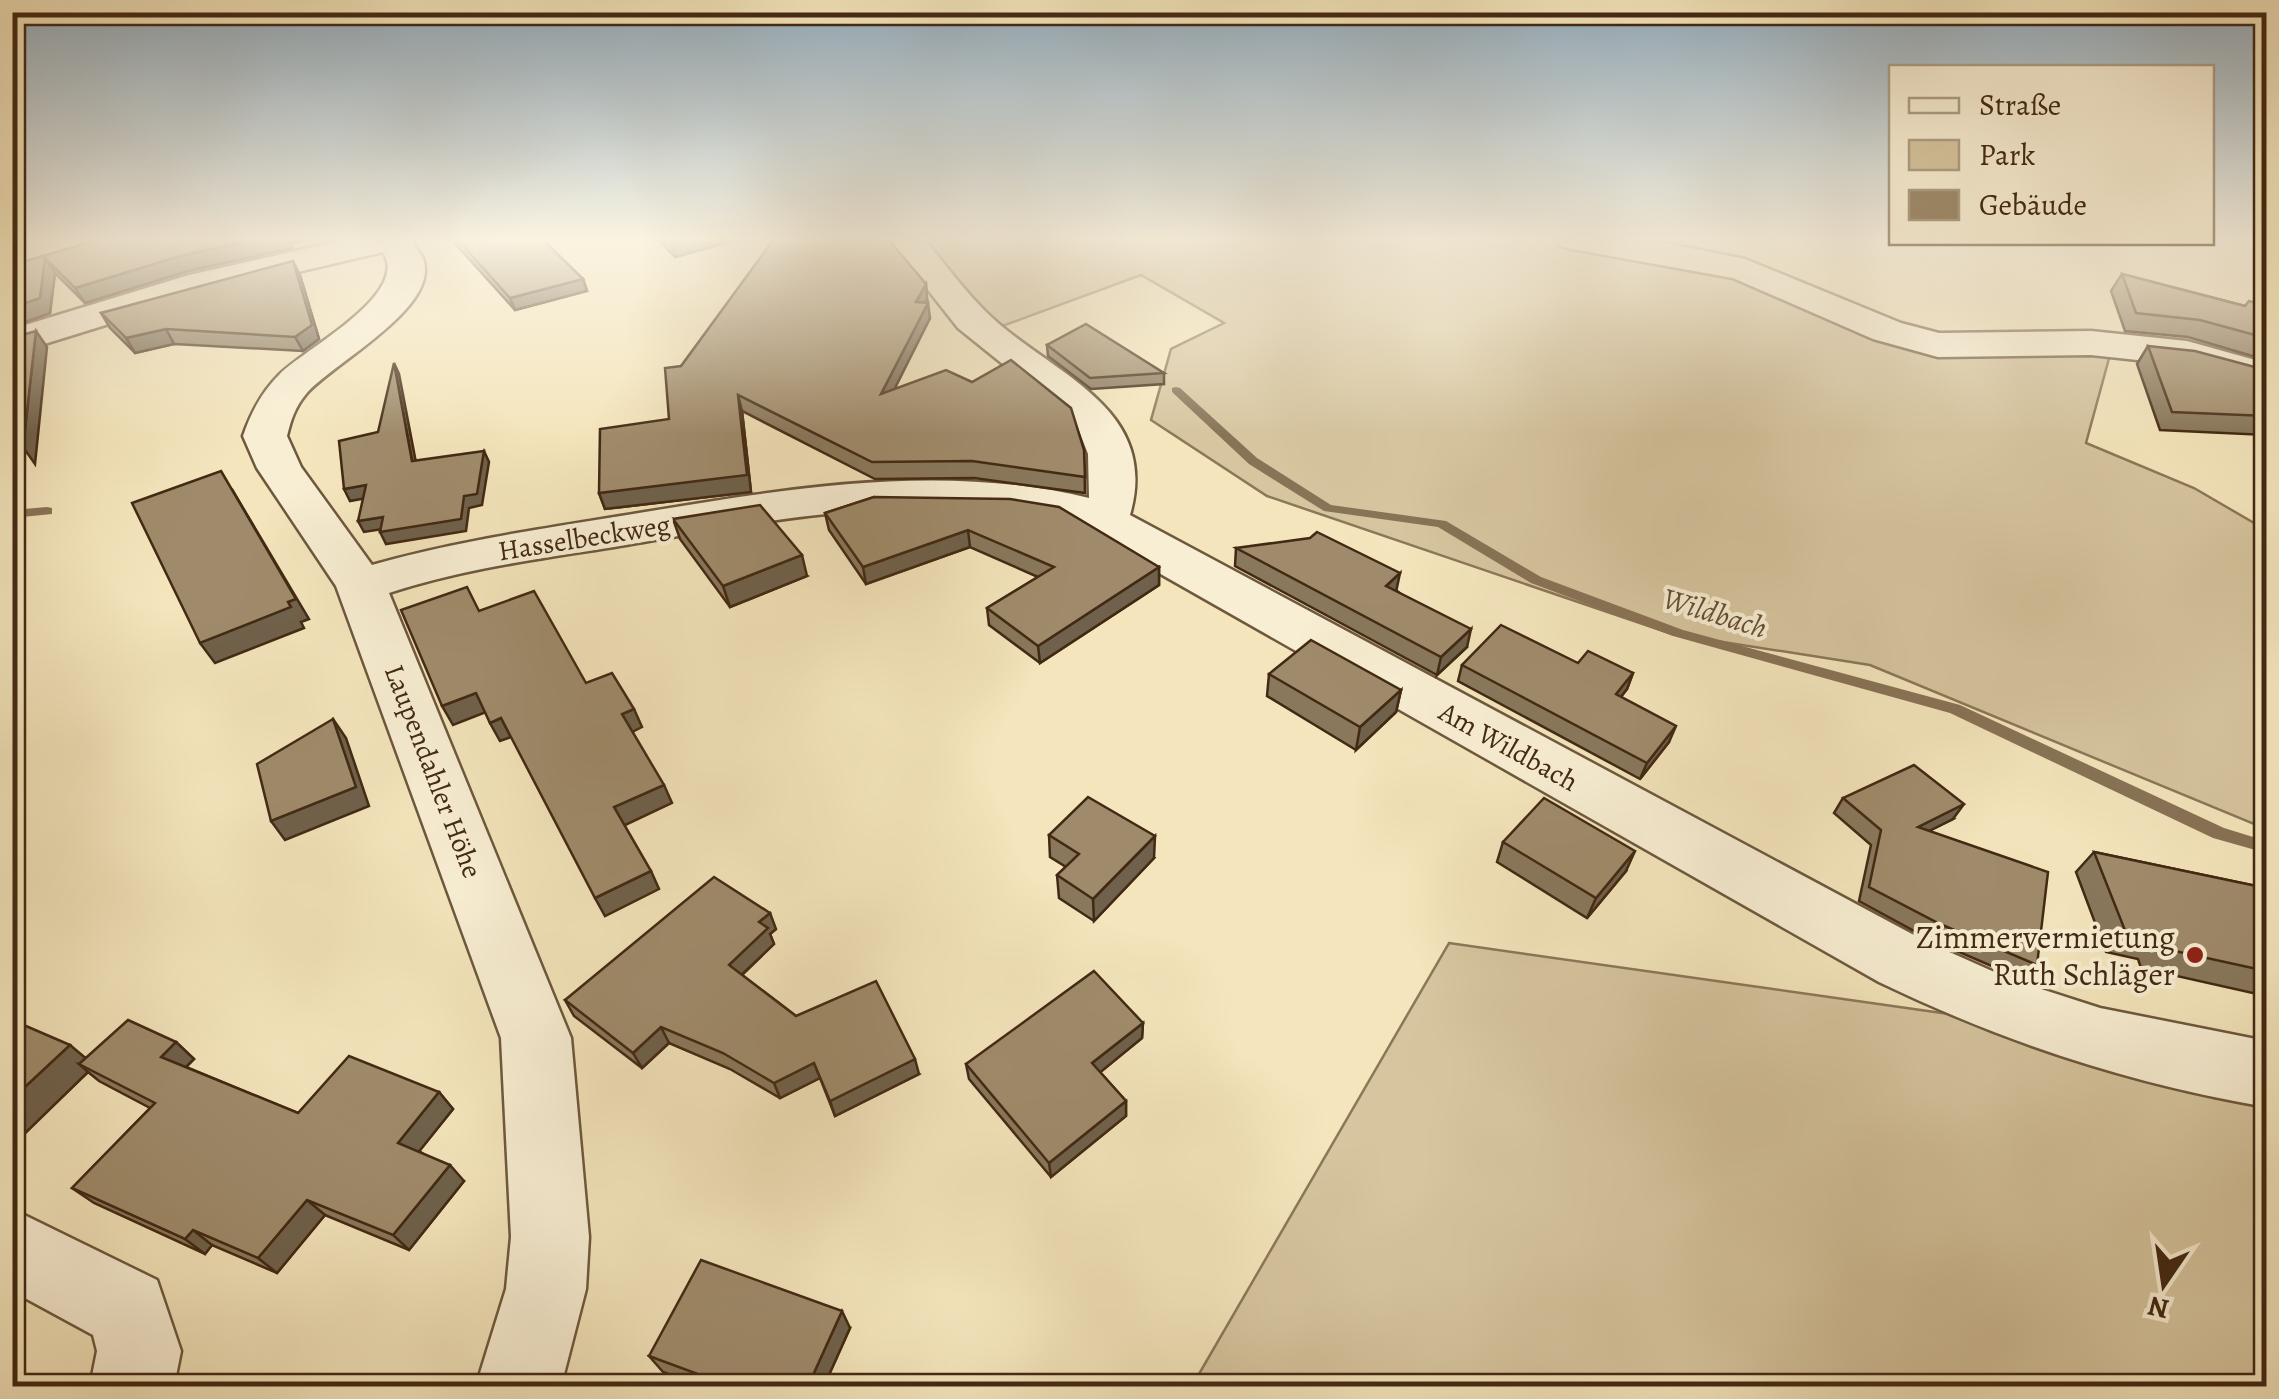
<svg xmlns="http://www.w3.org/2000/svg" width="2279" height="1399" font-family="Alegreya,serif">
	<style>
		.green { fill: #d6c59f; stroke: #8c7759; stroke-width: 2.5 }
		.lines { fill: none; stroke-linecap: round; stroke-linejoin: round }
		.stream { fill: #887356; fill-rule: evenodd }
		.minor-casing { stroke: #6e583d; stroke-width: 5 }
		.minor { fill: #f8eed3; fill-rule: evenodd }
		.wall { fill: #89785c; stroke: #422913; stroke-width: 2.5 }
		.shaded-wall { fill: #6f614b; stroke: #422913; stroke-width: 2.5 }
		.building { fill: #9f8b6b; stroke: #422913; stroke-width: 2.5 }
		.poi-dot { fill: #8f2418; stroke: #f8eed3; stroke-width: 4 }
		.labels { text-anchor: middle; stroke-width: 8; stroke-linejoin: round; paint-order: stroke }
		.street-label { font-size: 28px; fill: #422913; stroke: #f8eed3 }
		.water-label { font-size: 30px; font-style: italic; fill: #654e35; stroke: #f8eed3 }
		.near-poi-label { font-size: 32px; fill: #422913; stroke: #f8eed3; text-anchor: end }
	</style>
	<rect width="100%" height="100%" fill="#f4e5bc"/>
	<filter id="stains"><feTurbulence type="fractalNoise" baseFrequency=".002" numOctaves="4"/><feColorMatrix values="0 0 0 0 .2 0 0 0 0 .09 0 0 0 0 .02 0 0 0 .5 -.17"/></filter>
	<radialGradient id="worn" r=".72"><stop offset=".6" stop-color="#630" stop-opacity="0"/><stop offset="1" stop-color="#630" stop-opacity=".3"/></radialGradient>
	<g class="green">
		<path d="M925 239H1556L1723 271 1941 352 2001 357 2111 351 2086 443 2194 488 2266 530V829L1870 665 1672 634 1267 496 1151 420 1171 349 1224 323 1141 275 997 328Z"/>
		<path d="M1449 943 1977 1018 2122 1067 2266 1095V1386H1192Z"/>
	</g>
	<g class="lines">
		<g class="stream">
			<path d="M1176 387 1180 388 1257 458 1331 505 1446 521 1541 577 1683 630 1960 705 2224 828 2266 841V853L2213 838 1950 713 1673 636 1531 583 1438 527 1324 511 1249 464 1172 392V388Z"/>
			<path d="M47 507 52 508V514L12 518V510Z"/>
		</g>
		<g class="minor-casing">
			<g id="minor">
				<path d="M349 239H410C413 245 420 252 423 259 441 307 333 363 306 394 295 407 291 420 287 436L301 467 372 565C456 541 541 529 627 515 778 490 937 461 1089 498L1088 454 1076 423 958 328 888 239H924C944 263 963 289 984 310 1046 373 1162 404 1130 515L1927 942 2010 979 2100 1008 2266 1041V1107C2128 1083 2006 1043 1879 982L1069 522C919 488 762 522 614 547 538 559 462 569 389 593L571 1038 589 1237 586 1289 561 1386H476L506 1289 511 1237 501 1038 336 586 257 468 243 436C251 413 261 393 279 375 304 349 411 295 383 252L212 292 12 354V329L189 275Z"/>
				<path d="M1555 239H1645L1745 259 1901 323 1939 333 2091 331 2187 341 2266 363V388L2184 365 2091 355 1938 357 1873 339 1733 278 1572 249 1560 246Z"/>
				<path d="M12 1209 157 1280 181 1351 174 1386H90L97 1351 93 1335 12 1291Z"/>
			</g>
		</g>
		<use href="#minor" class="minor"/>
	</g>
	<g class="wall">
		<path d="M102 239 291 244 292 248 188 271 85 303 55 273 50 313 12 327V265Z"/>
		<path d="M451 239H542L583 279 587 291 515 310Z"/>
		<path d="M658 239H740L675 257Z"/>
		<path d="M2122 274 2245 306H2266V360L2188 337 2125 331 2111 291Z"/>
		<path d="M300 275 319 339 303 351 174 344 135 353 110 328 101 313Z"/>
		<path d="M926 284 927 299 926 303 930 318 894 389 1084 450 1085 493 974 478 875 479 742 411 751 492 605 509 599 493 669 419 681 366Z"/>
		<path d="M1047 345 1164 373V384L1091 389 1048 356Z"/>
		<path d="M2148 346 2266 370V435L2160 430 2137 364Z"/>
		<path d="M874 497 1159 567V585L1040 663 989 625 987 608 1038 577 970 547 866 584 829 530 825 513Z"/>
		<path d="M673 519 807 576 730 607 680 539Z"/>
		<path d="M1236 548 1397 591 1467 647 1437 675 1235 566Z"/>
		<path d="M1578 663 1633 673 1627 689 1621 697 1669 742 1640 779 1458 681 1462 665Z"/>
		<path d="M1269 674 1401 690 1396 712 1356 750 1267 696Z"/>
		<path d="M1843 798 1953 819 1929 831 2037 965 2024 980 1929 939 1859 901 1871 845 1834 813Z"/>
		<path d="M1049 835 1154 858 1094 921 1059 898 1057 875 1066 867 1050 857Z"/>
		<path d="M1503 842 1626 871 1587 918 1497 862Z"/>
		<path d="M2094 852 2266 888V996L2141 968 2138 959 2106 952 2076 872Z"/>
		<path d="M776 929 770 934 774 944 742 975 796 1016 919 1074 835 1116 820 1078 780 1098 730 1069 669 1043 642 1068 574 1016 565 1000Z"/>
		<path d="M12 1020 86 1058 176 1042 194 1059 186 1067 298 1113 439 1092 453 1109 419 1151 464 1181 409 1250 325 1215 277 1273 212 1245 205 1254 94 1203 72 1188 150 1108 99 1081 88 1072 12 1144Z"/>
		<path d="M1143 1023 1142 1038 1100 1072 1126 1101V1116L1051 1177 969 1079 966 1064Z"/>
		<path d="M850 1328 824 1386H701L663 1372 649 1356Z"/>
	</g>
	<g class="shaded-wall">
		<path d="M257 239H310L291 244 292 248 188 271 85 303 75 288 180 256Z"/>
		<path d="M681 239H740L675 257 671 242Z"/>
		<path d="M45 258 55 273 50 313 12 327V308Z"/>
		<path d="M293 261 300 275 319 339 303 351 295 337Z"/>
		<path d="M583 279 587 291 515 310 510 298Z"/>
		<path d="M926 284 927 299 918 318 916 302Z"/>
		<path d="M928 303 930 318 884 410 881 394Z"/>
		<path d="M166 329 174 344 135 353 126 338Z"/>
		<path d="M36 331 47 347 35 464 23 447Z"/>
		<path d="M394 363 399 374 418 473 412 461Z"/>
		<path d="M738 395 742 411 751 492 605 509 599 493Z"/>
		<path d="M484 451 489 462 482 505 469 508 466 531 386 544 380 532 464 496Z"/>
		<path d="M366 485 372 497 350 501 344 489Z"/>
		<path d="M233 491 309 619 301 622 304 628 215 663 200 643Z"/>
		<path d="M383 517 389 528 364 532 358 521Z"/>
		<path d="M968 530 970 547 866 584 863 567Z"/>
		<path d="M802 555 807 576 730 607 723 586Z"/>
		<path d="M1159 567V585L1040 663 1038 646Z"/>
		<path d="M1400 573 1396 592 1386 586Z"/>
		<path d="M1471 629 1467 647 1437 675 1441 657Z"/>
		<path d="M1633 673 1627 689 1610 710 1616 694Z"/>
		<path d="M1401 690 1396 712 1356 750 1360 727Z"/>
		<path d="M476 693 486 712 453 725 442 706Z"/>
		<path d="M634 709 642 727 630 733 622 714Z"/>
		<path d="M501 718 511 737 500 741 490 723Z"/>
		<path d="M333 719 346 738 369 806 285 840 271 821Z"/>
		<path d="M1676 726 1669 742 1640 779 1647 763Z"/>
		<path d="M664 785 672 803 623 826 614 807Z"/>
		<path d="M1964 804 1953 819 1907 842 1918 827Z"/>
		<path d="M1155 836 1154 858 1094 921 1093 899Z"/>
		<path d="M1635 851 1626 871 1587 918 1596 898Z"/>
		<path d="M651 871 659 889 605 916 595 898Z"/>
		<path d="M770 913 776 929 770 934 774 944 735 981 729 965 759 922Z"/>
		<path d="M1143 1023 1142 1038 1092 1079V1063Z"/>
		<path d="M661 1027 669 1043 642 1068 633 1053Z"/>
		<path d="M176 1042 194 1059 180 1073 161 1057Z"/>
		<path d="M70 1045 95 1066 79 1064 88 1072 13 1145 12 1099Z"/>
		<path d="M915 1059 919 1074 835 1116 830 1101Z"/>
		<path d="M814 1063 820 1078 780 1098 774 1083Z"/>
		<path d="M439 1092 453 1109 413 1159 398 1143Z"/>
		<path d="M1126 1101V1116L1051 1177 1049 1163Z"/>
		<path d="M450 1165 464 1181 409 1250 393 1235Z"/>
		<path d="M307 1200 325 1215 277 1273 258 1258Z"/>
		<path d="M193 1230 212 1245 205 1254 185 1239Z"/>
		<path d="M842 1311 850 1328 824 1386H808Z"/>
	</g>
	<g class="building">
		<path d="M102 239H257L180 256 75 288 45 258 40 298 12 308V265Z"/>
		<path d="M457 239H542L583 279 510 298Z"/>
		<path d="M774 239H888L926 284 916 302 928 303 881 394 946 370 972 382 1011 360 1071 408 1084 450 1085 477 972 461 872 462 738 395 747 475 599 493 600 429 669 419 665 368 681 366Z"/>
		<path d="M293 261 312 325 295 337 166 329 126 338 101 313Z"/>
		<path d="M2122 274 2245 306 2249 301 2266 306V338L2200 320 2136 313Z"/>
		<path d="M1086 324 1164 373 1090 378 1047 345Z"/>
		<path d="M36 331 23 447 12 430V338Z"/>
		<path d="M2148 346 2195 351 2266 370V416L2172 412Z"/>
		<path d="M394 363 412 461 484 451 477 494 464 496 461 519 380 532 383 517 358 521 366 485 344 489 339 441 378 432Z"/>
		<path d="M221 471 296 599 288 602 291 607 200 643 132 503Z"/>
		<path d="M874 497 1010 499 1059 507 1159 567 1038 646 987 608 1054 567 968 530 863 567 825 513Z"/>
		<path d="M760 505 802 555 723 586 673 519Z"/>
		<path d="M1317 532 1400 573 1386 586 1471 629 1441 657 1236 548 1310 538Z"/>
		<path d="M467 587 479 611 534 591 586 683 612 673 634 709 622 714 664 785 614 807 651 871 595 898 501 718 490 723 476 693 442 706 401 610Z"/>
		<path d="M1501 625 1578 663 1588 651 1633 673 1616 694 1676 726 1647 763 1462 665Z"/>
		<path d="M1311 640 1401 690 1360 727 1269 674Z"/>
		<path d="M333 719 356 787 271 821 257 764Z"/>
		<path d="M1914 765 1964 804 1918 827 2048 872 2037 965 1940 924 1869 887 1881 830 1843 798Z"/>
		<path d="M1088 797 1155 836 1093 899 1057 875 1079 854 1049 835Z"/>
		<path d="M1544 798 1635 851 1596 898 1503 842Z"/>
		<path d="M2094 852 2266 888V971L2161 948 2158 939 2126 933Z"/>
		<path d="M714 877 770 913 759 922 768 928 729 965 796 1016 876 981 915 1059 830 1101 814 1063 774 1083 723 1053 661 1027 633 1053 565 1000Z"/>
		<path d="M1094 971 1143 1023 1092 1063 1126 1101 1049 1163 966 1064Z"/>
		<path d="M12 1020 70 1045 12 1099Z"/>
		<path d="M128 1020 176 1042 161 1057 298 1113 349 1056 439 1092 398 1143 450 1165 393 1235 307 1200 258 1258 193 1230 185 1239 72 1188 155 1103 79 1064Z"/>
		<path d="M701 1260 842 1311 808 1386H730L649 1356Z"/>
	</g>
	<linearGradient id="sky" x2="0" y2="1"><stop stop-color="#94aec0"/><stop offset="0.55" stop-color="#faf3e1"/><stop offset="1" stop-color="#faf3e1" stop-opacity="0"/></linearGradient>
	<rect width="2279" height="435" fill="url(#sky)"/>
	<circle class="poi-dot" cx="2195" cy="955" r="10"/>
	<g class="labels">
		<g class="street-label">
			<text transform="translate(584 537) rotate(-9)" y="10">Hasselbeckweg</text>
			<text transform="translate(1509 746) rotate(29)" y="10">Am Wildbach</text>
			<text transform="translate(434 771) rotate(69)" y="10">Laupendahler Höhe</text>
		</g>
		<g class="water-label">
			<text transform="translate(1715 613) rotate(17)" y="10">Wildbach</text>
		</g>
		<g class="near-poi-label">
			<text x="2175" y="948">Zimmervermietung<tspan x="2175" dy="37">Ruth Schläger</tspan></text>
		</g>
	</g>
	<rect width="2279" height="1399" fill="none" stroke="#f4e5bc" stroke-width="50"/>
	<rect x="15" y="15" width="2249" height="1369" fill="none" stroke="#422913" stroke-width="5"/>
	<rect x="25" y="25" width="2229" height="1349" fill="none" stroke="#422913" stroke-width="2.5"/>
	<rect x="1889" y="65" width="325" height="180" fill="#f8eed3" stroke="#af9f86" stroke-width="2.5"/>
	<rect x="1909" y="98" width="50" height="15" fill="#f8eed3" stroke="#af9f86" stroke-width="2.5"/>
	<text x="1979" y="115" font-size="30" fill="#422913">Straße</text>
	<rect x="1909" y="140" width="50" height="30" fill="#d6c59f" stroke="#af9f86" stroke-width="2.5"/>
	<text x="1979" y="165" font-size="30" fill="#422913">Park</text>
	<rect x="1909" y="190" width="50" height="30" fill="#9f8b6b" stroke="#af9f86" stroke-width="2.5"/>
	<text x="1979" y="215" font-size="30" fill="#422913">Gebäude</text>
	<g transform="translate(2164 1284) rotate(193)" stroke="#f8eed3" stroke-width="8" paint-order="stroke">
	<path d="M0-8L18 38L0 25L-18 38Z" fill="#422913"/>
	<text y="-15" font-size="28" font-weight="bold" text-anchor="middle" fill="#422913">N</text>
	</g>
	<rect width="100%" height="100%" filter="url(#stains)"/>
	<rect width="100%" height="100%" fill="url(#worn)"/>
</svg>
